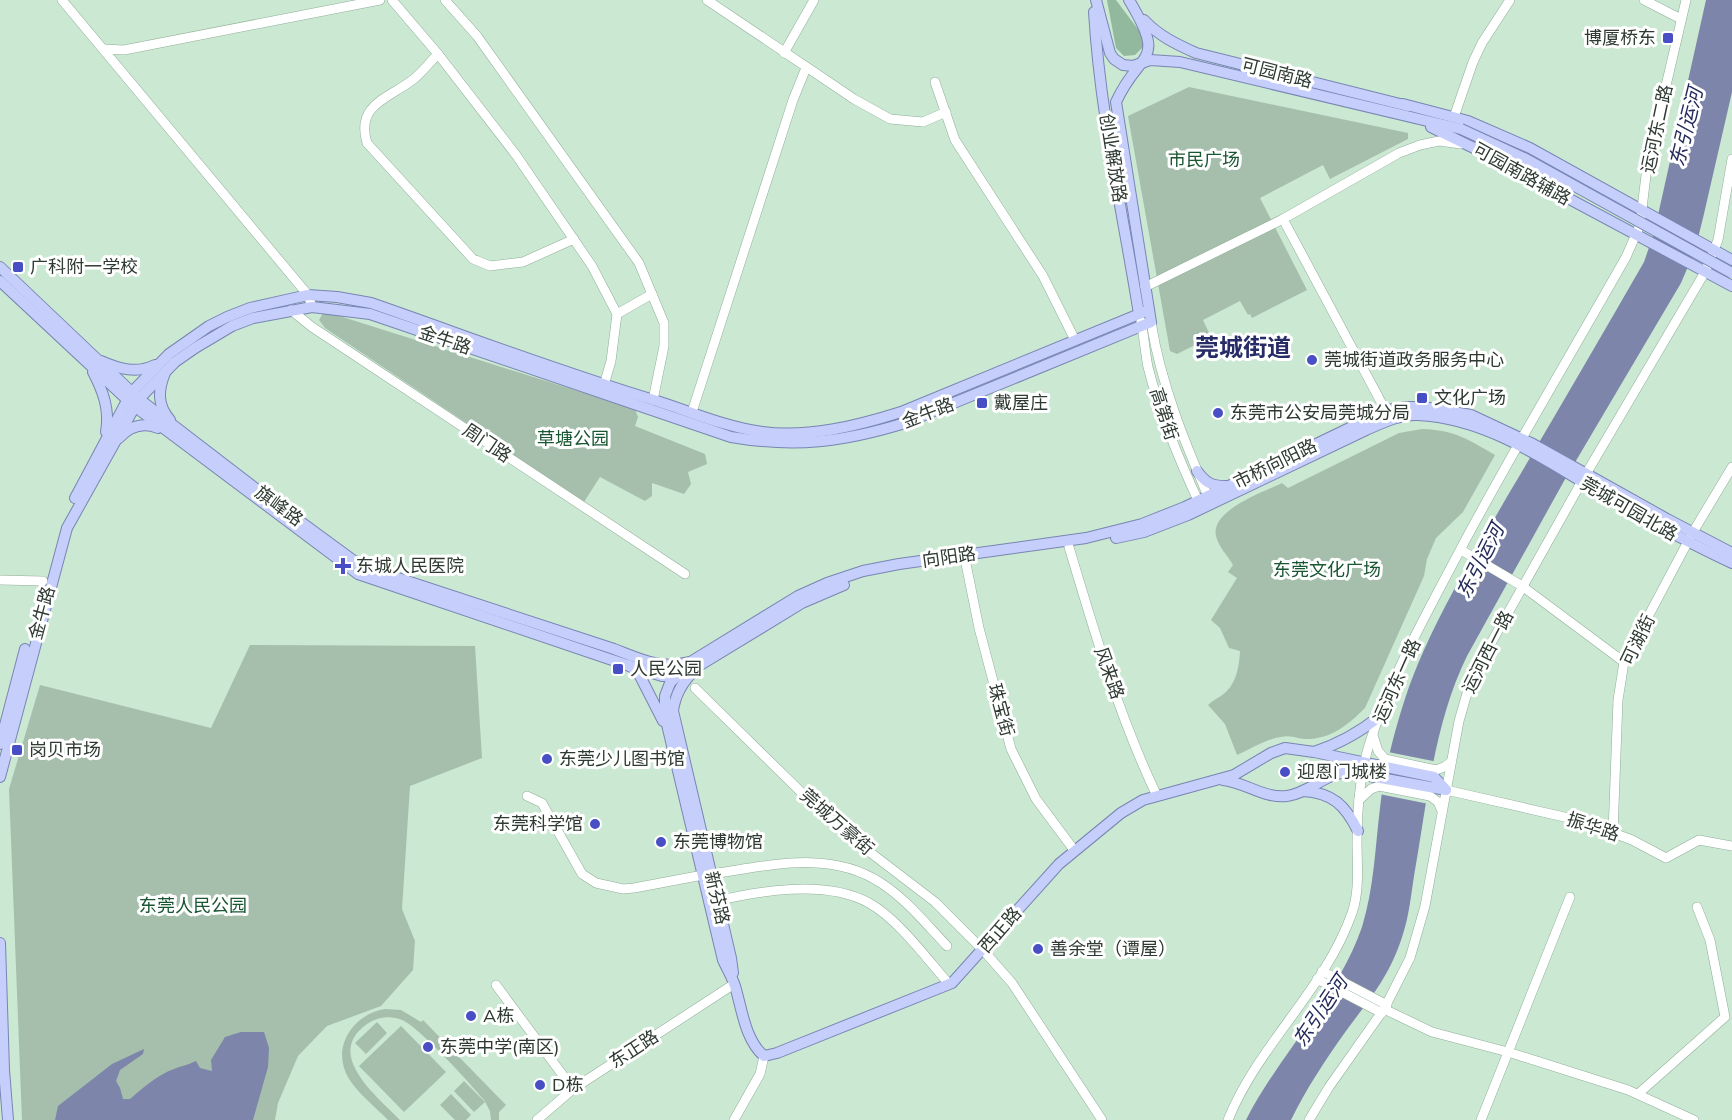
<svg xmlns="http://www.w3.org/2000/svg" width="1732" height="1120" font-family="Mulish,'Noto Sans SC',sans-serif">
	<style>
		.green { fill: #a6bfad }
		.forest { fill: #92b89d }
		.water { fill: #7d85aa }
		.pier { fill: #cae8d2 }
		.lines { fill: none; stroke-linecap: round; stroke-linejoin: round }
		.minor-casing { stroke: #91ae99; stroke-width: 10 }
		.major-casing { stroke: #7885b3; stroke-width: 12 }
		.minor { stroke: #fff; stroke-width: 9 }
		.major { stroke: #c6cefb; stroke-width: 10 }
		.major-bridge-casing { stroke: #7885b3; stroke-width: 12; stroke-linecap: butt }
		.major-bridge { stroke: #c6cefb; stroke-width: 10 }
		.poi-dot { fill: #484fc4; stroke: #fff; stroke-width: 2 }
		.labels { text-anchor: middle; stroke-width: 6; stroke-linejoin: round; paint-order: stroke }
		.poi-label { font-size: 18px; fill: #2e3a32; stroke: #fff; text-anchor: start }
		.street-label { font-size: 18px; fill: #2e3a32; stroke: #fff }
		.park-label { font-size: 18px; fill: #195632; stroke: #fff }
		.water-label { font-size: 20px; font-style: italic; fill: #252b5b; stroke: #fff }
		.district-label { font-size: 24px; font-weight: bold; fill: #272c66; stroke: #fff }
	</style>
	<rect width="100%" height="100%" fill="#cae8d2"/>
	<g class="green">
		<path d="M1189 87 1408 133V139L1330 179 1323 165 1260 198 1307 290 1252 318 1250 314 1248 315 1240 301 1203 320 1210 335 1209 338 1177 354 1170 351 1128 116Z"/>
		<path d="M323 313H330L635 409 638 417 635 426 705 454 707 464 688 472 691 484 684 494 652 483V496L645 501 600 477 584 502 325 328 319 320Z"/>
		<path d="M1422 429C1455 430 1467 439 1495 455L1463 512 1436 538 1427 559 1424 576 1365 708C1348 725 1330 740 1304 739 1296 738 1289 735 1281 737 1266 739 1251 749 1237 755L1225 724 1208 705C1212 701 1216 699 1221 696 1236 686 1239 668 1240 651L1229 648 1220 628 1211 620 1237 578 1228 572 1233 565C1228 556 1218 546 1216 536 1210 510 1264 492 1282 483L1288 488 1399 433Z"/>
		<path d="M250 645 475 646 482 758 410 786 402 909 415 941 413 970 381 1006 327 1026 298 1056 278 1103 275 1120H22L9 789 40 685 211 728Z"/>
		<path d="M385 1009 401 1010 421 1022 423 1020 506 1105 499 1112V1120H491L490 1111 484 1100C471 1084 418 1026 402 1020 390 1015 377 1017 367 1024 323 1055 378 1097 400 1120H388C375 1107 359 1094 349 1079 330 1048 353 1014 385 1009Z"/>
		<path d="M377 1022 387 1033 366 1054 355 1043Z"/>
		<path d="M401 1026 446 1072 404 1112 359 1066Z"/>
		<path d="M464 1081 485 1102 474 1112 454 1091Z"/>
		<path d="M451 1094 471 1115 466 1120H455L440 1105Z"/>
	</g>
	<path class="forest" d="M1107 0H1116L1143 36V47L1135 55 1124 56 1116 48Z"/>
	<g class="water">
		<path d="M1706 0H1732V92L1703 218 1695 250 1681 283 1564 481 1467 656C1434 723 1427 803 1414 876 1411 895 1409 916 1403 934 1390 976 1371 997 1346 1031 1326 1059 1306 1089 1291 1120H1246C1280 1053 1337 999 1362 927 1374 888 1375 849 1380 808 1384 770 1396 724 1409 687 1434 619 1472 558 1508 495 1554 418 1599 340 1644 262L1654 233Z"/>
		<path d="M241 1032H264L269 1048 268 1067 253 1120H55L58 1106 112 1064 144 1049 143 1054 120 1070 116 1081 120 1088 123 1099H130C143 1088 157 1075 174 1069 181 1066 188 1065 196 1061L200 1068 212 1071 211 1060 225 1037Z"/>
	</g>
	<path class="pier" d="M1388 752 1438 762 1429 804 1379 794Z"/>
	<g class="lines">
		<g class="minor-casing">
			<g id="minor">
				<path d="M62 0 308 295 312 307"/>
				<path d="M392 0 438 54 516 155 592 266 617 314 611 361 604 385"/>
				<path d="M445 0 477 36 639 263 664 323V346L653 400"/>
				<path d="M707 0 854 99 890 119 923 122 946 112"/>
				<path d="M1644 0 1681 19"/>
				<path d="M103 49 124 50 380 0"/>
				<path d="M784 53 814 0"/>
				<path d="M438 54C430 62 423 71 415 78 391 98 355 103 367 143L473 259 490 266 523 262 574 239"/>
				<path d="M935 82 955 140 1043 276 1075 340"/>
				<path d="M1454 117 1473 62 1482 43 1510 0"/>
				<path d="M1283 219 1388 415"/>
				<path d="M1145 287 1283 219 1399 153 1420 145 1439 141 1461 144"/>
				<path d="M291 310 312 327 685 574"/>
				<path d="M617 314 652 294"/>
				<path d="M1141 321C1144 336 1145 352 1148 367 1160 415 1180 462 1201 507"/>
				<path d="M1151 322C1161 385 1185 443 1210 501"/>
				<path d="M692 412 793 100 806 68"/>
				<path d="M1069 547C1094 631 1119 716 1157 796"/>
				<path d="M1461 550 1522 586 1624 662"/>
				<path d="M964 554 979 628 1011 749 1036 799 1074 850"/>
				<path d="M0 580 43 581"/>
				<path d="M695 688 802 793 854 840 935 902 983 950 1012 983 1102 1120"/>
				<path d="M1373 735 1378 751 1385 759 1436 770 1444 767 1451 762"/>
				<path d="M1446 790 1582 821 1632 840 1666 858 1699 840 1732 846"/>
				<path d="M527 796 542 803 582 874 596 883 623 889 634 888 703 875"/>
				<path d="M1359 800 1371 789 1379 786 1430 796 1438 802 1442 811"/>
				<path d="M1613 833 1618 700 1624 662 1693 532 1732 467"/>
				<path d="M711 874C768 866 830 849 881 883 906 899 927 925 947 946"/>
				<path d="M712 902C758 891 825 879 869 903 898 919 927 959 949 984"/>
				<path d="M1322 971 1387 1005"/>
				<path d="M1317 979 1382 1013"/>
				<path d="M496 985 573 1089"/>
				<path d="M1384 1009 1432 1032 1508 1052 1628 1090 1694 1120"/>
				<path d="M1638 1094 1725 1017 1710 940 1697 907"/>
				<path d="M537 1120 573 1089 734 984"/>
				<path d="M734 1120 760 1074 764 1056"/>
				<path d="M1228 1120C1258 1045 1325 990 1352 913 1360 890 1357 865 1357 841 1357 810 1360 775 1369 745 1390 678 1426 615 1459 552 1512 452 1570 356 1626 257L1640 225 1647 167 1686 0"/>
				<path d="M1309 1120 1329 1087 1384 1009 1410 958 1425 906 1459 721 1470 683 1481 661 1586 474 1705 272 1718 240 1732 159"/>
				<path d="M1481 1120 1570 897"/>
			</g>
		</g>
		<g class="major-casing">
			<g id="major">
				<path d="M1096 0 1110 53 1114 59 1123 65 1133 66 1150 60 1180 62 1461 129"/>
				<path d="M1094 12C1100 114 1123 214 1139 314"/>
				<path d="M1144 20C1159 36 1176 44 1196 53L1408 106"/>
				<path d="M1403 104 1468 121 1530 148 1732 260"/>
				<path d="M1431 127 1480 151 1732 286"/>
				<path d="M0 267 139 399 260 492 361 566 614 649C640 659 661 670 689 662"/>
				<path d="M0 281 134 406 358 574 627 665 635 669 640 676 663 721"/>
				<path d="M101 361C119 369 137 374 155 365"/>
				<path d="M93 372C103 391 110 410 106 432"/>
				<path d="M165 373C158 390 157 405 170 420"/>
				<path d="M119 438C130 426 143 422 158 428"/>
				<path d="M1197 471C1205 482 1211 486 1225 486"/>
				<path d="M75 498 131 393 169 354 209 326 227 317 250 308 308 295 337 297 371 303C466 336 560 372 657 401 691 412 726 427 762 432 808 438 857 426 901 412L1149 310"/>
				<path d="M1116 538 1144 532 1188 515 1366 430C1382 423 1400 414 1418 415 1486 418 1546 460 1602 494 1645 519 1687 542 1732 563"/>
				<path d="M627 665 662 676H676L697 667 802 603 844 585"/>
				<path d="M695 670C683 681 675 695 673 711L731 958 733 973"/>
				<path d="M0 744 25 649"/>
				<path d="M1314 752C1339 744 1360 732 1380 716"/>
				<path d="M0 777 67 528 139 399 175 362 195 348 232 326 253 318 312 307 370 314 731 437C795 448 843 442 905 423L1151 322 1116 102C1140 49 1168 65 1129 0"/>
				<path d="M1223 780C1244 782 1265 799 1287 796 1309 793 1326 773 1348 772L1446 790"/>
				<path d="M1446 790 1434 777 1314 752 1285 748 1271 753 1234 775 1143 800 1121 813 1059 864 952 983 777 1053 764 1056C745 1040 742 1009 735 986 732 977 727 969 723 960L665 716V696L670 683 692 661 798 596 827 583 863 571 899 564 1086 538 1142 524 1185 507 1387 410 1407 407H1423L1471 415 1533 444 1667 519 1732 553"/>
				<path d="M1303 791C1333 793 1345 805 1358 831"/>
				<path d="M0 943 4 1070 8 1120"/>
			</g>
		</g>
		<use href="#minor" class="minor"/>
		<use href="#major" class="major"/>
		<g class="major-bridge-casing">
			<path id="major-bridge" d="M1461 129 1524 158 1732 273"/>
		</g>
		<use href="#major-bridge" class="major-bridge"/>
	</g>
	<g class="poi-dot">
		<rect x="1662" y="32" width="12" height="12" rx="3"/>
		<rect x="12" y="261" width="12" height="12" rx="3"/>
		<circle cx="1312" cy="360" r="6"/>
		<rect x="1416" y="392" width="12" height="12" rx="3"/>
		<rect x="976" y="397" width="12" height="12" rx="3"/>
		<circle cx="1218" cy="413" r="6"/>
		<path d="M340 557h6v6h6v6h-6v6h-6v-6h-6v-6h6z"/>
		<rect x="612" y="663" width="12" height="12" rx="3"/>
		<rect x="11" y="744" width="12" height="12" rx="3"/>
		<circle cx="547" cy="759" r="6"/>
		<circle cx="1285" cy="772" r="6"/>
		<circle cx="595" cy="824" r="6"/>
		<circle cx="661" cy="842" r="6"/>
		<circle cx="1038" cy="949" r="6"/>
		<circle cx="471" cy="1016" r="6"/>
		<circle cx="428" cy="1047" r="6"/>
		<circle cx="540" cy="1085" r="6"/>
	</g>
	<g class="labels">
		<g class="poi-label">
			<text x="1656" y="44" text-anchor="end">博厦桥东</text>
			<text x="30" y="273">广科附一学校</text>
			<text x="1324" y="366">莞城街道政务服务中心</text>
			<text x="1434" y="404">文化广场</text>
			<text x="994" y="409">戴屋庄</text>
			<text x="1230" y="419">东莞市公安局莞城分局</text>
			<text x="356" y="572">东城人民医院</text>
			<text x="630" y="675">人民公园</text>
			<text x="29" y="756">岗贝市场</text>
			<text x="559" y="765">东莞少儿图书馆</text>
			<text x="1297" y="778">迎恩门城楼</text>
			<text x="583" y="830" text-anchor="end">东莞科学馆</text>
			<text x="673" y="848">东莞博物馆</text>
			<text x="1050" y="955">善余堂（谭屋）</text>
			<text x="483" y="1022">A栋</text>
			<text x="440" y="1053">东莞中学(南区)</text>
			<text x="552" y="1091">D栋</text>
		</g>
		<g class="street-label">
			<text transform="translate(1277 73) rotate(14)" y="6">可园南路</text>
			<text transform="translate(1657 129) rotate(-78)" y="6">运河东二路</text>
			<text transform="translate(1113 158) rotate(81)" y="6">创业解放路</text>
			<text transform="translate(1522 174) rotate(29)" y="6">可园南路辅路</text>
			<text transform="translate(445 340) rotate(19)" y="6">金牛路</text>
			<text transform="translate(928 413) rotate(-21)" y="6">金牛路</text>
			<text transform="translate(1164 414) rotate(72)" y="6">高第街</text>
			<text transform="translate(487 443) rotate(34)" y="6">周门路</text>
			<text transform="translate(1275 464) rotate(-26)" y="6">市桥向阳路</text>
			<text transform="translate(279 506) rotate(36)" y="6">旗峰路</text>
			<text transform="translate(1629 509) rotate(30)" y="6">莞城可园北路</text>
			<text transform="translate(949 557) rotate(-8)" y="6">向阳路</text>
			<text transform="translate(42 613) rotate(-75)" y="6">金牛路</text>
			<text transform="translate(1638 640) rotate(-64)" y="6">可湖街</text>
			<text transform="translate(1488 652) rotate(-63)" y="6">运河西一路</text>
			<text transform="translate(1109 673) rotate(70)" y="6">风来路</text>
			<text transform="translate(1397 681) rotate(-66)" y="6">运河东一路</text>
			<text transform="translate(1001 710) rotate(75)" y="6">珠宝街</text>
			<text transform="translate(837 822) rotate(41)" y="6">莞城万豪街</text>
			<text transform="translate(1593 827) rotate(18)" y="6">振华路</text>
			<text transform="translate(717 898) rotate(77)" y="6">新芬路</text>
			<text transform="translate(1000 930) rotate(-49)" y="6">西正路</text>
			<text transform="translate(634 1049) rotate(-33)" y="6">东正路</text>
		</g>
		<g class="park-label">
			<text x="1204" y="166">市民广场</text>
			<text x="573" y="445">草塘公园</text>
			<text x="1327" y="576">东莞文化广场</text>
			<text x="193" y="912">东莞人民公园</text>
		</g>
		<g class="water-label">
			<text transform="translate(1686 127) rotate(-76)" y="7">东引运河</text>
			<text transform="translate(1480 561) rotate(-63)" y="7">东引运河</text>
			<text transform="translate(1320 1011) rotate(-56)" y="7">东引运河</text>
		</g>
		<g class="district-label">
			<text x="1243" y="356">莞城街道</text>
		</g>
	</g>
</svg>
